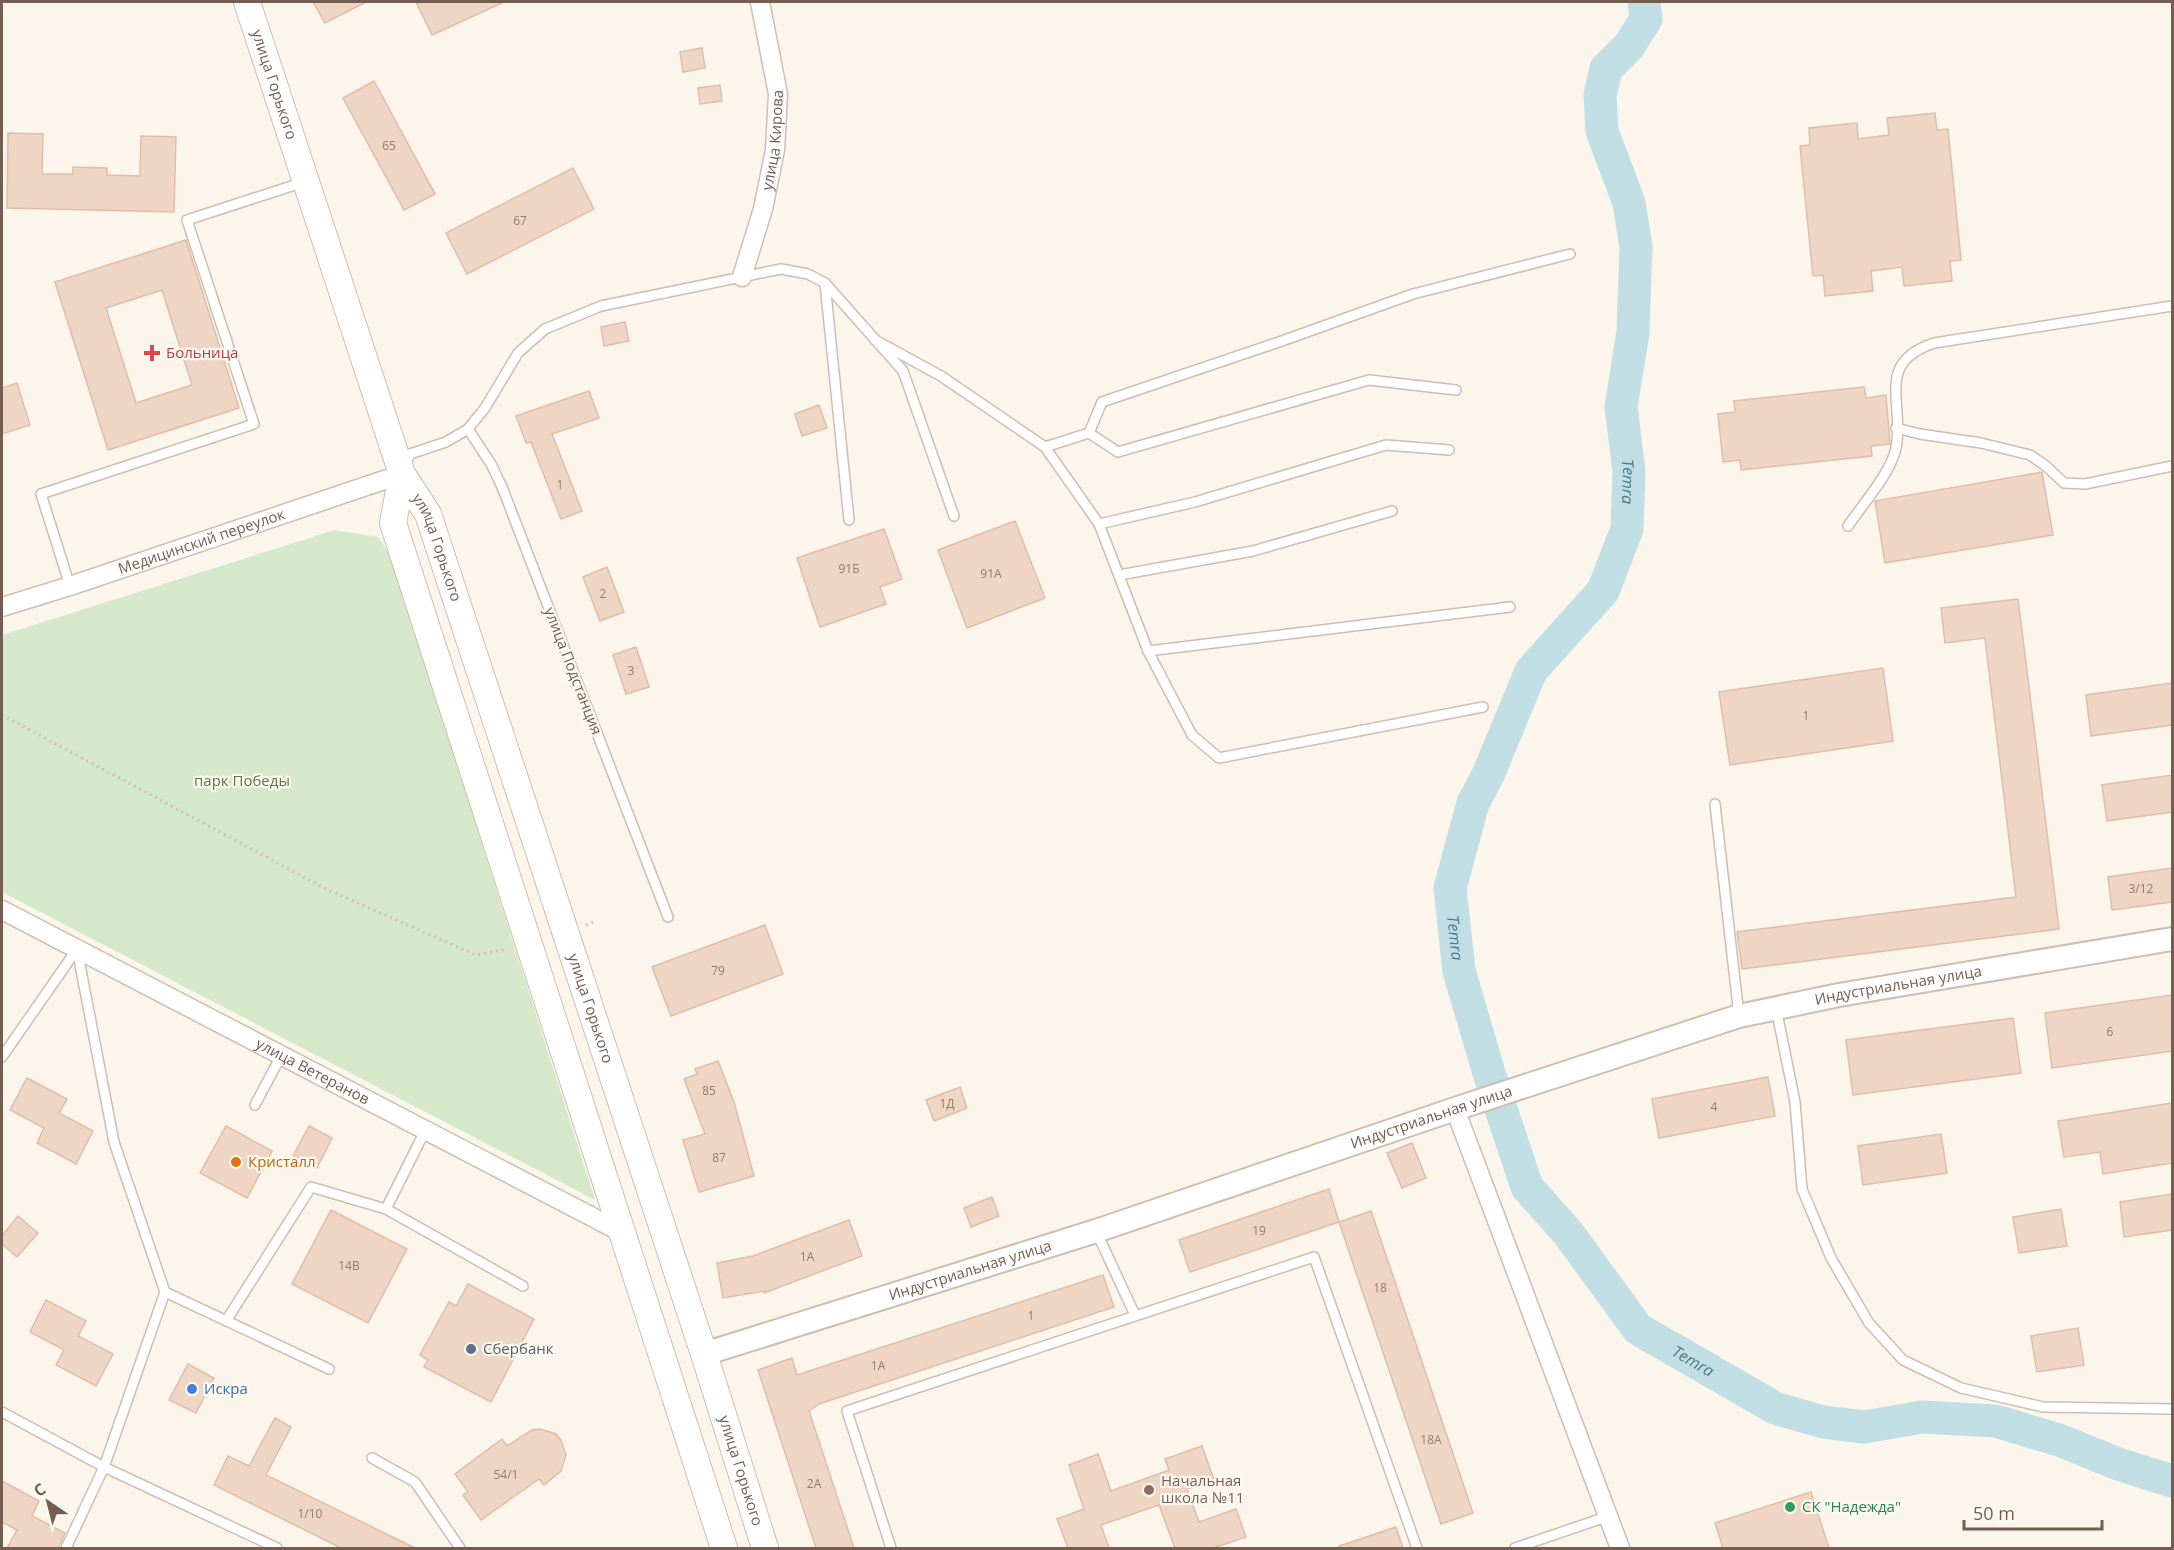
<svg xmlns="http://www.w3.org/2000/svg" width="2174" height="1550" font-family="'Open Sans',sans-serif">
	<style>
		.green { fill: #d5e8ca }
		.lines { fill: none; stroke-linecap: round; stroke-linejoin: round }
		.river { stroke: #c0dee4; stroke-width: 33 }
		.building { fill: #efd6c4; stroke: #e0bda6; stroke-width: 1.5; fill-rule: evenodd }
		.service-casing { stroke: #cdbeb1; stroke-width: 12 }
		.minor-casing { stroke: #cdbeb1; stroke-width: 21 }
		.tertiary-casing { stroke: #cdbeb1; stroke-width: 26 }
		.secondary-casing { stroke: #cfbeaf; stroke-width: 28 }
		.path { stroke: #d4b9a7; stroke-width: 3; stroke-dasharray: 1.5 4.5; stroke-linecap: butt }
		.service { stroke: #fff; stroke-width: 9 }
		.minor { stroke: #fff; stroke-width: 18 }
		.tertiary { stroke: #fff; stroke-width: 22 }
		.secondary { stroke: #fff; stroke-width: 26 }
		.health-dot { fill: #e0444e; stroke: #fef9f1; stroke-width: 2 }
		.food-dot { fill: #e8710a; stroke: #fef9f1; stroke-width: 2 }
		.service-dot { fill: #5c6f8a; stroke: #fef9f1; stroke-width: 2 }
		.shop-dot { fill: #3f7fe0; stroke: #fef9f1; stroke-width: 2 }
		.education-dot { fill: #8d6e63; stroke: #fef9f1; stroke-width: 2 }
		.leisure-dot { fill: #2e9e5b; stroke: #fef9f1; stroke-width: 2 }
		.labels { text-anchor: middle; stroke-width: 4.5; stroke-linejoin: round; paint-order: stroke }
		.number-label { font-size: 12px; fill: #947b6c }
		.street-label { font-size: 15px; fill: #755d4f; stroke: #fef9f1 }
		.health-label { font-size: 15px; fill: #be3a42; stroke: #fef9f1; text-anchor: start }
		.park-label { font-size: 15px; fill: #557948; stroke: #fef9f1 }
		.food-label { font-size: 15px; fill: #c56008; stroke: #fef9f1; text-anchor: start }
		.service-label { font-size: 15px; fill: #4e5e75; stroke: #fef9f1; text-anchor: start }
		.shop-label { font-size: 15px; fill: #366cbe; stroke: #fef9f1; text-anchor: start }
		.education-label { font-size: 15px; fill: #785e54; stroke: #fef9f1; text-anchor: start }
		.leisure-label { font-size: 15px; fill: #27864d; stroke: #fef9f1; text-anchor: start }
		.water-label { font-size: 16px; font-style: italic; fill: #4a7a85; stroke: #fef9f1 }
	</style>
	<rect width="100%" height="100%" fill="#fbf5eb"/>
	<path class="green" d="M335 530 378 537 390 555 595 1200 2 892V635Z"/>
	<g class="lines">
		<path class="river" id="s1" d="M1644 2 1646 19 1629 46 1606 69 1600 95 1602 131 1629 203 1636 247 1633 332 1621 407 1629 471 1627 529 1603 591 1531 671 1488 775 1473 803 1450 888 1459 971 1489 1073 1527 1187 1568 1233 1638 1329 1775 1408 1823 1422 1864 1427 1922 1417 1995 1421 2059 1440 2118 1464 2172 1481"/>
	</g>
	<g class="building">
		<path d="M313 2H366L325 23Z"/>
		<path d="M416 2H504L432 35Z"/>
		<path d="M702 48 705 68 683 72 680 52Z"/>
		<path d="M374 81 435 194 404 210 343 98Z"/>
		<path d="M720 85 722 101 700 104 698 88Z"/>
		<path d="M1935 113 1937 130 1948 129 1961 260 1950 261 1952 281 1904 286 1902 267 1871 271 1873 291 1825 296 1823 275 1813 276 1800 146 1810 145 1809 128 1857 123 1858 139 1889 135 1887 118Z"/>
		<path d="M8 133 43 134 42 174H73V167L107 168V175L140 176 141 136 176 137 174 212 7 208Z"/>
		<path d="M573 168 594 209 467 274 446 233Z"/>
		<path d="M186 240 239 408 108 450 55 282ZM162 290 192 385 136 403 106 308Z"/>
		<path d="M625 322 629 341 604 346 601 327Z"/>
		<path d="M17 383 30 425 2 434V388Z"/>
		<path d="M1864 387 1866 398 1886 395 1890 444 1871 446 1872 456 1741 470 1740 460 1723 462 1718 414 1735 412 1734 401Z"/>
		<path d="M589 391 599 418 552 434 582 511 561 519 531 442 526 443 516 416Z"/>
		<path d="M819 405 827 428 802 436 795 414Z"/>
		<path d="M2042 472 2053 535 1885 563 1875 501Z"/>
		<path d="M1015 521 1045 598 967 628 938 550Z"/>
		<path d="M884 529 902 579 880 587 886 604 820 627 797 558Z"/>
		<path d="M607 567 624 612 600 621 583 577Z"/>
		<path d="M2018 599 2059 929 1742 969 1737 932 2016 897 1985 638 1945 643 1941 608Z"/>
		<path d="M636 647 649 687 626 694 613 655Z"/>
		<path d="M1883 668 1893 741 1730 765 1719 692Z"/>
		<path d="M2172 683V725L2091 736 2086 695Z"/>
		<path d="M2172 775V812L2107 821 2102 785Z"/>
		<path d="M2172 868V902L2112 910 2108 877Z"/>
		<path d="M765 925 783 974 671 1016 652 967Z"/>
		<path d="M2172 995V1051L2052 1068 2045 1013Z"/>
		<path d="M2013 1018 2021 1073 1853 1095 1846 1040Z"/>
		<path d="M718 1061 734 1102 754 1176 699 1192 683 1140 705 1134 684 1079 697 1074 695 1069Z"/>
		<path d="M1768 1077 1775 1116 1659 1138 1652 1099Z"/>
		<path d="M27 1078 67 1099 59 1113 93 1131 76 1164 37 1143 44 1128 10 1110Z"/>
		<path d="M960 1087 967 1108 934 1121 926 1100Z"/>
		<path d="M2172 1103V1163L2103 1174 2100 1152 2064 1157 2058 1121Z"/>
		<path d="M226 1126 272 1151 247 1198 200 1173Z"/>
		<path d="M309 1126 332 1138 317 1168 293 1156Z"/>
		<path d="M1941 1134 1947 1173 1863 1185 1858 1146Z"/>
		<path d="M1412 1143 1426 1178 1402 1188 1387 1153Z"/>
		<path d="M1329 1189 1339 1222 1190 1272 1179 1240Z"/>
		<path d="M2172 1194V1230L2124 1237 2120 1202Z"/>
		<path d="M992 1197 999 1216 971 1227 964 1208Z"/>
		<path d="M2061 1209 2067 1246 2019 1253 2013 1217Z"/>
		<path d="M331 1210 407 1249 368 1323 292 1284Z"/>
		<path d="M1371 1211 1473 1513 1441 1524 1339 1222Z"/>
		<path d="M18 1216 38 1233 17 1257 2 1244V1236Z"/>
		<path d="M849 1220 862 1256 764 1293V1291L723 1298 717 1263 753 1256Z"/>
		<path d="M1103 1275 1114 1307 819 1404 809 1411 854 1548H816L758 1370 792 1358 797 1375Z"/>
		<path d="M468 1284 534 1319 491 1402 424 1367 428 1360 420 1355 449 1302 456 1306Z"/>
		<path d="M46 1300 86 1321 78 1336 113 1354 96 1386 56 1365 64 1350 30 1332Z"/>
		<path d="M2078 1328 2084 1365 2037 1372 2031 1336Z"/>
		<path d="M188 1364 214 1378 196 1413 169 1400Z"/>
		<path d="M275 1418 291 1427 266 1475 415 1548H341L214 1485 228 1456 249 1466Z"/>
		<path d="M540 1429 556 1434 561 1440 566 1455 561 1471 544 1485 539 1479 481 1520 463 1495 468 1492 455 1474 502 1439 507 1446 532 1430Z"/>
		<path d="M1202 1446 1214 1480 1187 1489 1199 1522 1236 1509 1246 1537 1213 1548H1175L1159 1505 1101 1525 1109 1548H1068L1057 1519 1084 1509 1069 1465 1098 1454 1111 1491 1169 1470 1165 1459Z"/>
		<path d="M2 1481 39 1501 32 1516 65 1533 58 1548H7L17 1530 2 1522Z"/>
		<path d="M1811 1492 1829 1548H1723L1715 1523Z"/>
		<path d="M1396 1527 1403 1548H1339V1546Z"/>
	</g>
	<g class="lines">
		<g class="service-casing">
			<g id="service">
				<path d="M825 283 849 520"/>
				<path d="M875 340 941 376 1045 447 1099 524 1148 651 1192 735 1219 758 1483 707"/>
				<path d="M1896 428 1920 434 1981 443 2030 455 2046 466 2064 483 2085 484 2172 466"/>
				<path d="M468 429 491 464 502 487 668 917"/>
				<path d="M1089 433 1118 452 1369 380 1456 390"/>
				<path d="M1045 447 1089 433 1102 402 1279 342 1413 294 1570 254"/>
				<path d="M405 466 410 454 446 442 468 429 485 408 518 353 545 329 601 306 781 269 808 274 825 283 903 371 954 516"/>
				<path d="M1099 524 1195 502 1386 445 1449 450"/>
				<path d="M1848 526C1862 505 1891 473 1896 448 1905 403 1874 363 1934 343L2172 306"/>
				<path d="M1119 575 1253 551 1392 511"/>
				<path d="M70 586 41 494 254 424 187 220 304 182"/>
				<path d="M1148 651 1510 607"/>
				<path d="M1715 804 1739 1016"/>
				<path d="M77 949 114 1142 165 1292 104 1467 277 1548"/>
				<path d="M1776 1008 1795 1102 1802 1189 1831 1258 1869 1323 1903 1360 1961 1388 2043 1407 2172 1409"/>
				<path d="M2 1057 77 949"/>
				<path d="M255 1105 281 1056"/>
				<path d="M386 1209 425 1131"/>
				<path d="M1096 1231 1135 1315"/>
				<path d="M165 1292 329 1369"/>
				<path d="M226 1321 311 1187 386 1209 523 1286"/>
				<path d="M2 1412 104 1467 66 1548"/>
				<path d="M372 1458 415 1482 460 1548"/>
				<path d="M891 1548 847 1411 1314 1257 1417 1548"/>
				<path d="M1515 1548 1609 1516"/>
			</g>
		</g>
		<g class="minor-casing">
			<g id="minor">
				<path id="s2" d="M742 277 763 209 775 150 778 94 760 2"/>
				<path id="s3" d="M2 607 70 586 402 474"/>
				<path id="s4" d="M2 910 623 1233"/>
				<path d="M1455 1109 1620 1548"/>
			</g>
		</g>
		<g class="tertiary-casing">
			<g id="tertiary">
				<path id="s5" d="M704 1354 1096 1231 1455 1109 1739 1016 1839 995 2172 939"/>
			</g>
		</g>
		<g class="secondary-casing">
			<g id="secondary">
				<path id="s6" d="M247 2 402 474 428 514 704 1354 765 1548"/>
				<path d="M402 474 393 523 724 1548"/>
			</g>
		</g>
		<g class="path">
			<path d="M2 715 326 889 476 955 508 949"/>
			<path d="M586 925 597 921"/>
		</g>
		<use href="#service" class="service"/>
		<use href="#minor" class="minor"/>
		<use href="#tertiary" class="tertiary"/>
		<use href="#secondary" class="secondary"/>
	</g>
	<path class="health-dot" d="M149 344h6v6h6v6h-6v6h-6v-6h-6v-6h6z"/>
	<circle class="food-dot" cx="236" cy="1162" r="6"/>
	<circle class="service-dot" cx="471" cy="1349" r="6"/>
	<circle class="shop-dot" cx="192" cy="1389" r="6"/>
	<circle class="education-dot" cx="1149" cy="1490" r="6"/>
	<circle class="leisure-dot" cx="1790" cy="1507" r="6"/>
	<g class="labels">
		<g class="number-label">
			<text x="389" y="150">65</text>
			<text x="520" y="225">67</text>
			<text x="560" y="489">1</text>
			<text x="849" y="573">91Б</text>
			<text x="991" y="578">91А</text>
			<text x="603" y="598">2</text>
			<text x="631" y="675">3</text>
			<text x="1806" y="720">1</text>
			<text x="2141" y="893">3/12</text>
			<text x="718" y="975">79</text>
			<text x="2110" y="1036">6</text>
			<text x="709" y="1095">85</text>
			<text x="947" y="1108">1Д</text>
			<text x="1714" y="1111">4</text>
			<text x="719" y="1162">87</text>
			<text x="1259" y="1235">19</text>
			<text x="807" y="1261">1А</text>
			<text x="349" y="1270">14В</text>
			<text x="1380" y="1292">18</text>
			<text x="1031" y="1320">1</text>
			<text x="878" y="1370">1А</text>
			<text x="1431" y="1444">18А</text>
			<text x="506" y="1479">54/1</text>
			<text x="814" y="1488">2А</text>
			<text x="310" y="1518">1/10</text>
		</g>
		<g class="street-label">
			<text dy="5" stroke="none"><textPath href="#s6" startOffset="87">улица Горького</textPath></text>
			<text dy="5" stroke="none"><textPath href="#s2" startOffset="141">улица Кирова</textPath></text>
			<text dy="5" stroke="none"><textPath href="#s3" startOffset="210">Медицинский переулок</textPath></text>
			<text dy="5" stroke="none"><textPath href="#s6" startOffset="579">улица Горького</textPath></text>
			<text transform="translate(573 671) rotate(69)" y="5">улица Подстанция</text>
			<text dy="5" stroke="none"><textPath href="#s5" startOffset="1251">Индустриальная улица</textPath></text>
			<text dy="5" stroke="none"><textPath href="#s6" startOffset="1065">улица Горького</textPath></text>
			<text dy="5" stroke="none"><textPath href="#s4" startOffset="350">улица Ветеранов</textPath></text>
			<text dy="5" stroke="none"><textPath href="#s5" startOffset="765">Индустриальная улица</textPath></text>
			<text dy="5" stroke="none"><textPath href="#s5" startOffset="279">Индустриальная улица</textPath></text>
			<text dy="5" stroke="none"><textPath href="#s6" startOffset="1551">улица Горького</textPath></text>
		</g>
		<g class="health-label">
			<text x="166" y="358">Больница</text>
		</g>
		<g class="park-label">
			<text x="242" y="786">парк Победы</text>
		</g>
		<g class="food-label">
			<text x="248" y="1167">Кристалл</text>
		</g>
		<g class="service-label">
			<text x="483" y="1354">Сбербанк</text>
		</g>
		<g class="shop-label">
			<text x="204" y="1394">Искра</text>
		</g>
		<g class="education-label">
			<text x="1161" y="1486">Начальная<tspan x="1161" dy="17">школа №11</tspan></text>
		</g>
		<g class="leisure-label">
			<text x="1802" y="1512">СК "Надежда"</text>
		</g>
		<g class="water-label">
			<text dy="6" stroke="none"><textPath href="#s1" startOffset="502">Temra</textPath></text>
			<text dy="6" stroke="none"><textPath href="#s1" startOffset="1006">Temra</textPath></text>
			<text dy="6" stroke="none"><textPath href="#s1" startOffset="1510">Temra</textPath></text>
		</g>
	</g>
	<rect width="2174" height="1550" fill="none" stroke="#755d4f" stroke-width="6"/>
	<g transform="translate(48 1502) rotate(325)" stroke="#fef9f1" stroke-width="4.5" paint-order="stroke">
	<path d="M0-4.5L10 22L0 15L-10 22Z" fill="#755d4f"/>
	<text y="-9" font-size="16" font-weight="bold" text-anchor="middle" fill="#755d4f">С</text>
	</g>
	<path d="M1964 1520v9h138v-9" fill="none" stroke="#755d4f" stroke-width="3"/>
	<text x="1973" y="1520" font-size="18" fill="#755d4f" stroke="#fef9f1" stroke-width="4.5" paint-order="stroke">50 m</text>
</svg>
